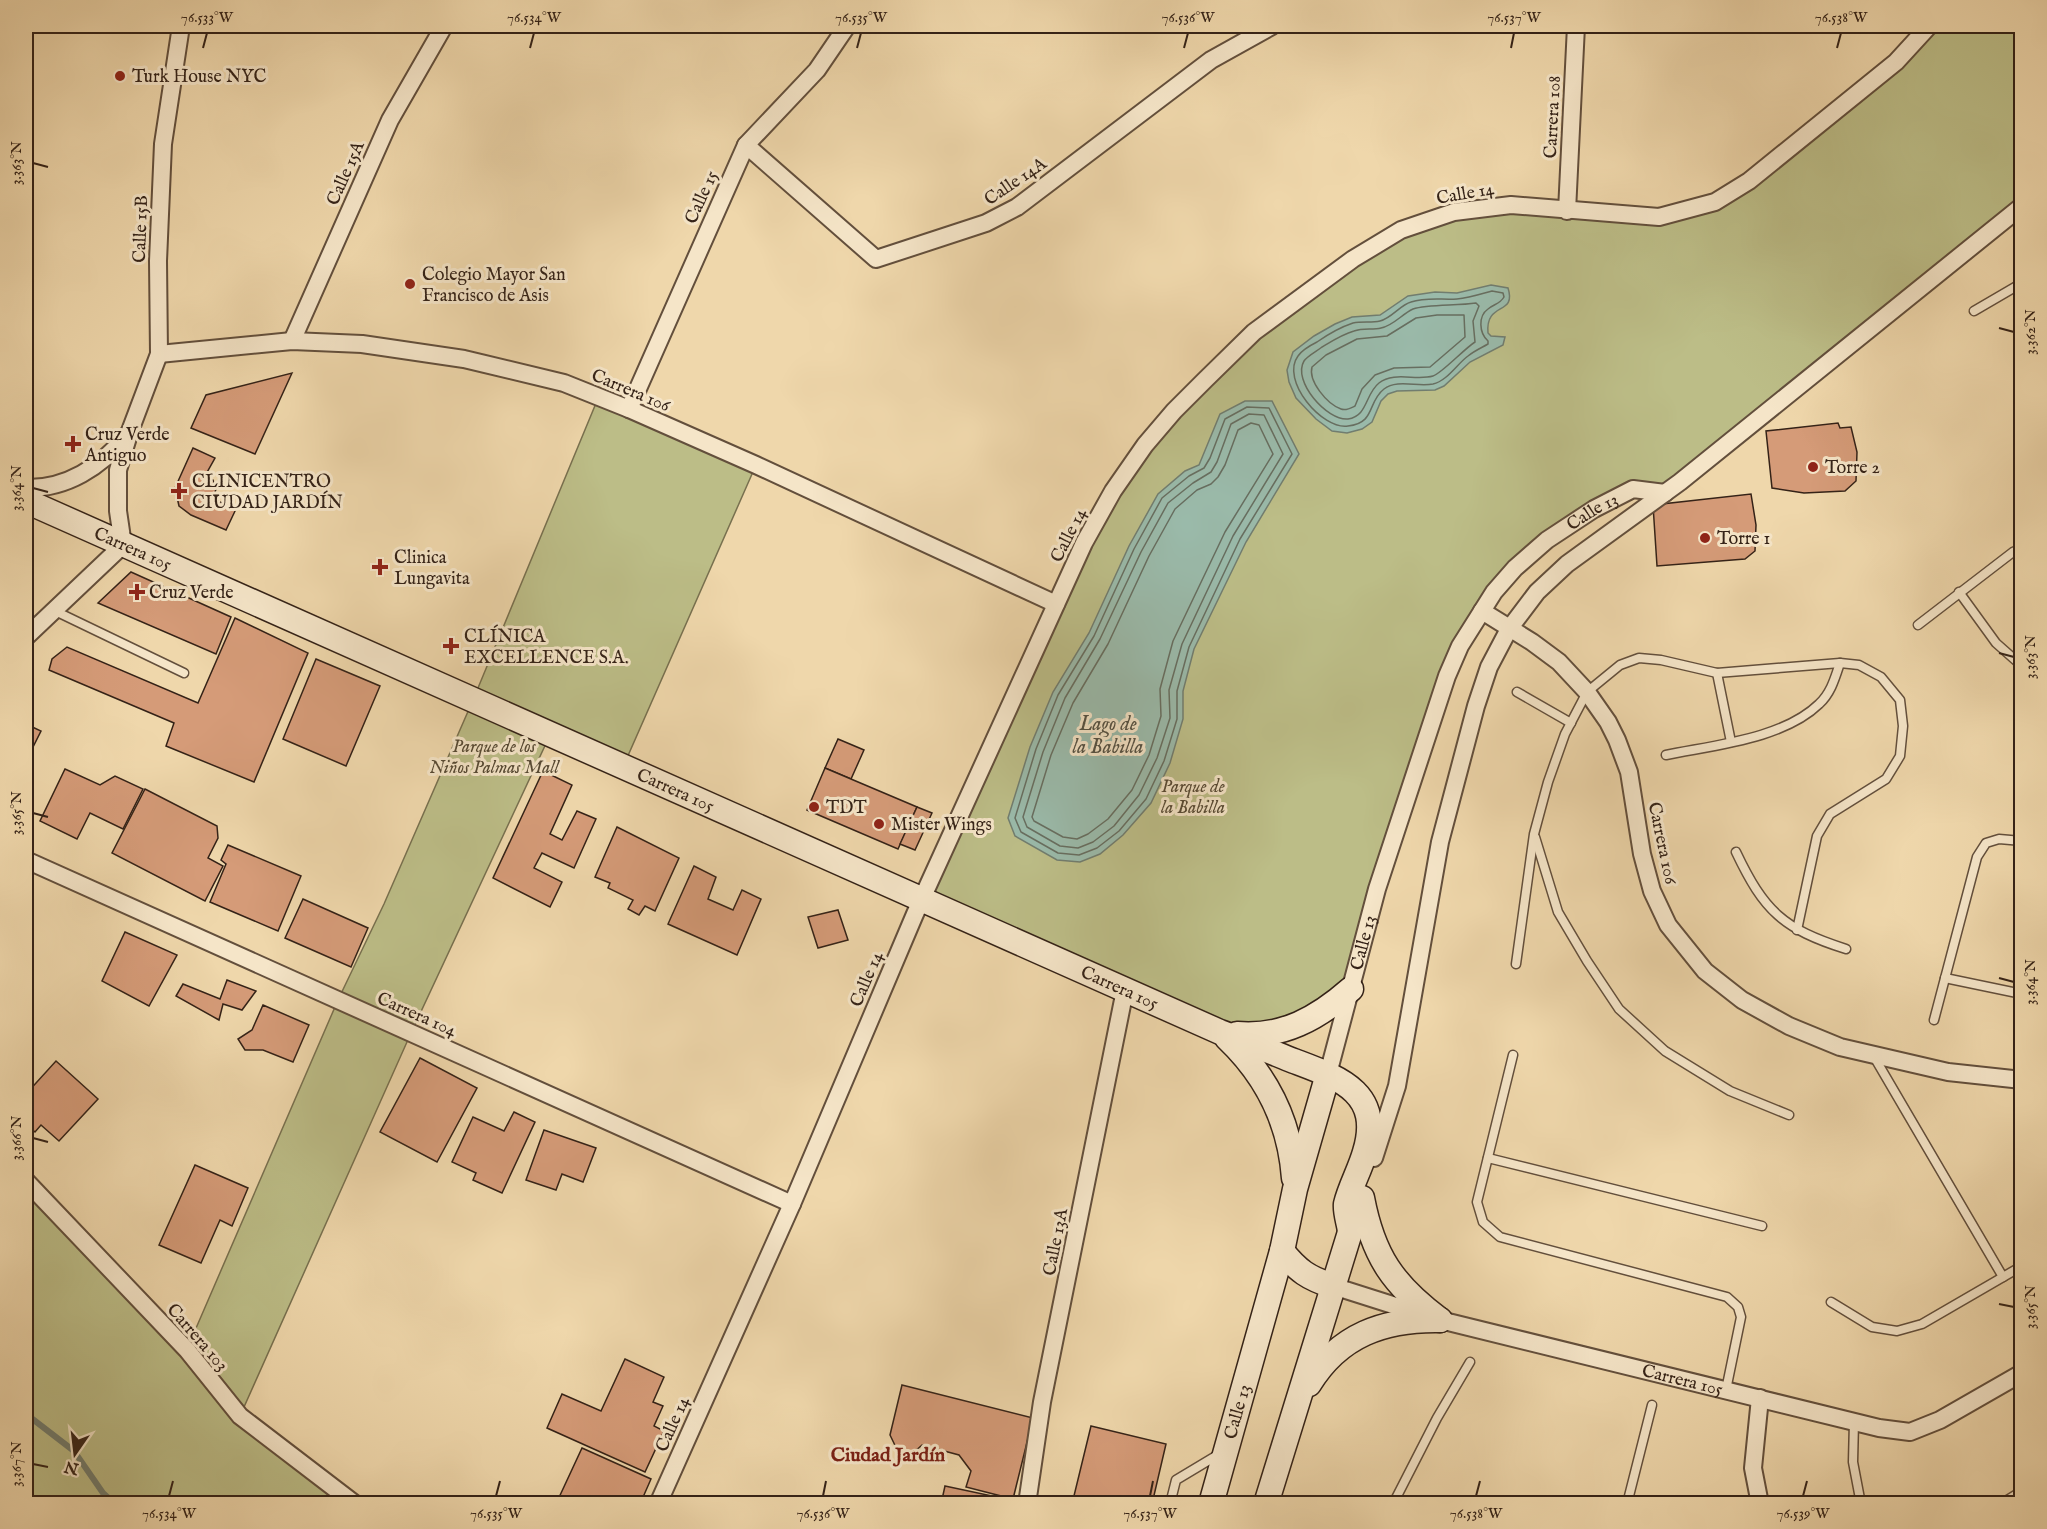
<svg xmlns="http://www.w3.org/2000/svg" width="2047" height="1529" font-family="'IM FELL English',serif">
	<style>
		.green { fill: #bcbd87; stroke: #78704f; stroke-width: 1.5 }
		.water { fill: #9abaaa; stroke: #717d6f; stroke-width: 1.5 }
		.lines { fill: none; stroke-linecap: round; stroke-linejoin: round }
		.shore { stroke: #676e60; stroke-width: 1.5 }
		.stream { stroke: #717d6f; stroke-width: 6 }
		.building { fill: #d59b78; stroke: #342217; stroke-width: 1.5 }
		.lane-casing { stroke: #634f3c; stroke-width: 11 }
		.street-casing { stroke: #634f3c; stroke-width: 20 }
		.secondary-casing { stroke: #342217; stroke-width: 27 }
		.lane { stroke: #f5e5c8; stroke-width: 8 }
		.street { stroke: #f5e5c8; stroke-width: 16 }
		.secondary { stroke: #f5e5c8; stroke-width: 24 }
		.ticks { fill: none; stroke: #342217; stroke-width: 2 }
		.poi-dot { fill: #8f2418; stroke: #f5e5c8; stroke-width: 2 }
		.labels { text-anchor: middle; stroke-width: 6; stroke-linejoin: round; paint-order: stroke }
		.poi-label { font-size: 18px; fill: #342217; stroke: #f5e5c8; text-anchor: start }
		.street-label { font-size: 18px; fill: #342217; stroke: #f5e5c8 }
		.park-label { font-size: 18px; font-style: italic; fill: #564933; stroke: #f5e5c8 }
		.water-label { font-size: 20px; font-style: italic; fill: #535043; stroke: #f5e5c8 }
		.neighbourhood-label { font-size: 20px; font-weight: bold; fill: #7a1f14; stroke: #f5e5c8 }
		.neatline { fill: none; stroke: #342217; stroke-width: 2 }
		.ticks-label { font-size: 15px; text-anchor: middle; fill: #342217 }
	</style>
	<rect width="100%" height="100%" fill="#efd7ab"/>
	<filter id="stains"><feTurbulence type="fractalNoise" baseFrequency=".00333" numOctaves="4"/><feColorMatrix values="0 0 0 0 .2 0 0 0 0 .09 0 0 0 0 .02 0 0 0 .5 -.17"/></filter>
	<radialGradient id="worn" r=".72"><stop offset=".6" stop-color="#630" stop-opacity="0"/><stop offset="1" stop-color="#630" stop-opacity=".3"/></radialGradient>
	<g class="green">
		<path d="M1929 26H2021V206L1680 482 1633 489 1547 540 1460 646 1351 989 1249 1035 922 900 1113 491 1254 332 1353 259 1454 212 1659 217 1715 202Z"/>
		<path d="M599 396 756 465 623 767 550 735 411 1033 240 1416 355 1503H26V1181L187 1349 338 1000 384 904 473 700Z"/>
	</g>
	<g class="water">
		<path d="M1491 285 1508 288C1517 316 1485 301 1488 333L1491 336 1505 337 1503 345 1470 362 1444 386 1435 390 1397 391 1388 394 1381 401 1372 422 1362 429 1347 433 1332 431 1316 419 1296 398 1289 382 1287 370 1293 352 1314 336 1335 324 1352 317 1380 315 1408 296 1435 292 1457 293Z"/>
		<path d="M1245 401H1272L1299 454 1246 542 1194 649 1183 691V719L1170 763 1151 803 1123 835 1100 854 1080 862 1057 860 1015 836 1008 818 1030 747 1053 692 1089 633 1129 546 1158 494 1185 471 1199 465 1220 414Z"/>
	</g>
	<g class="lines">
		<g class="shore">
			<path d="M1492 291 1503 293 1504 297C1500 304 1494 304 1488 309 1478 316 1479 333 1488 341V344C1481 348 1474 351 1468 356 1457 364 1447 381 1433 384 1417 387 1397 379 1384 389 1367 402 1376 423 1348 426 1322 430 1280 380 1298 356 1302 350 1311 345 1317 342 1327 335 1341 327 1353 323 1362 321 1372 323 1380 321 1392 318 1400 305 1411 302 1426 297 1442 300 1457 299 1469 298 1481 294 1492 291Z"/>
			<path d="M1476 303 1479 306 1473 321 1475 342C1464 349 1441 374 1433 376 1416 381 1394 371 1379 383 1365 394 1368 416 1348 419 1327 421 1292 381 1304 361 1307 356 1317 351 1322 347 1332 341 1343 334 1354 331 1363 328 1373 330 1381 328 1393 326 1402 314 1413 309 1428 304 1457 306 1476 303Z"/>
			<path d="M1437 315H1464L1465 337 1430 367 1394 368 1375 375 1362 389 1355 406C1351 408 1346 411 1341 409 1327 404 1308 381 1312 367L1326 355 1357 339 1387 336 1416 318Z"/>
			<path d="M1247 407 1269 408 1292 454 1240 539 1189 647 1177 691V719L1164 761 1146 799 1119 831 1097 848 1079 855 1058 853 1021 832 1015 818 1036 749 1058 695 1094 636 1134 549 1162 498 1189 476 1204 468 1210 458 1225 419Z"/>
			<path d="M1249 414 1264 415 1283 454 1233 536 1182 644 1169 690 1170 718 1157 758 1139 795 1114 826 1093 842 1078 848 1060 846 1027 827 1023 817 1043 752 1065 698 1100 639 1141 552 1168 503 1193 483 1211 472 1217 462 1231 424Z"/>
			<path d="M1251 423 1259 425 1273 454 1225 532 1173 641 1160 689 1161 716 1149 755 1132 790 1108 819 1088 834 1077 839 1063 837 1034 821 1032 817 1051 755 1073 703 1108 644 1149 556 1175 509 1197 490 1211 484 1218 477 1225 465 1238 430Z"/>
		</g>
		<path class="stream" d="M26 1414 74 1451 103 1493 115 1504"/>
	</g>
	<g class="building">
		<path d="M292 373 255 454 191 428 206 395Z"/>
		<path d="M1838 423 1840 428 1851 427 1857 452 1856 481 1845 491 1804 493 1772 488 1766 431Z"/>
		<path d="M193 448 215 458 205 476 213 480 216 489 213 499 236 509 226 530 191 515 179 506 175 488Z"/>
		<path d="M1751 494 1756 525 1755 551 1745 559 1657 566 1653 505Z"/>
		<path d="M131 572 231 617 216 654 98 603Z"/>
		<path d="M235 618 308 653 254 782 166 746 174 723 49 670 52 659 67 647 198 703Z"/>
		<path d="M316 659 380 686 346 766 283 739Z"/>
		<path d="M26 724 41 731 32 749 26 746Z"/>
		<path d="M838 739 864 750 851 779 825 768Z"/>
		<path d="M825 768 917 807 898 849 807 810Z"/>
		<path d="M65 769 100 785 115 776 143 789 123 829 90 813 77 839 40 821Z"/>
		<path d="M543 771 572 785 550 834 562 840 577 811 596 819 574 868 542 853 534 868 562 882 550 907 493 878Z"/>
		<path d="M145 789 217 826 218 838 208 858 223 866 205 901 112 853Z"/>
		<path d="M917 807 932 813 915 850 900 844Z"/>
		<path d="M617 827 679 858 655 911 645 906 639 915 628 909 633 900 608 888 610 883 595 877Z"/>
		<path d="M228 845 301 876 278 931 210 902 226 864 221 860Z"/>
		<path d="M694 866 716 877 708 899 733 910 742 890 761 899 737 955 668 924Z"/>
		<path d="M303 899 368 928 351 967 285 938Z"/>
		<path d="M838 910 848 940 818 948 808 917Z"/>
		<path d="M125 932 177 955 149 1006 102 981Z"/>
		<path d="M227 980 256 991 242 1010 223 1004 219 1020 176 996 183 984 220 999Z"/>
		<path d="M263 1005 309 1025 293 1062 263 1050H245L238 1039 252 1030Z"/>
		<path d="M420 1058 477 1088 437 1162 380 1132Z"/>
		<path d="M56 1061 98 1099 59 1141 41 1125 35 1132 26 1124V1094Z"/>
		<path d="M514 1112 535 1122 502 1193 473 1180 476 1173 452 1162 473 1117 504 1131Z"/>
		<path d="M544 1130 596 1148 583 1182 562 1174 556 1190 526 1180Z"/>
		<path d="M195 1165 248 1188 232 1226 220 1220 201 1263 159 1245Z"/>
		<path d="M625 1359 664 1377 653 1402 663 1406 654 1426 664 1431 645 1472 547 1428 562 1394 601 1411Z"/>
		<path d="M902 1385 1033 1418 1013 1499 966 1487 971 1471 959 1455 922 1445 903 1462 890 1435Z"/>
		<path d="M1091 1426 1166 1444 1152 1504H1072Z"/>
		<path d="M582 1448 651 1479 640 1504H556Z"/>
		<path d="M945 1486 1011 1500 1010 1504H941Z"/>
	</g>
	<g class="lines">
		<g class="lane-casing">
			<g id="lane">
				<path d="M2017 286 2022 297"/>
				<path d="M1974 311 2022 283"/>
				<path d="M1959 592 1996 643 2022 666"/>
				<path d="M53 610 184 673"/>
				<path d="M1918 625 2013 552 2022 548"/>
				<path d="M1717 673 1731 742"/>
				<path d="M1517 692 1571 723"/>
				<path d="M1666 755C1714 745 1783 739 1819 704 1831 693 1835 678 1840 663"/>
				<path d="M1535 837 1558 912 1587 961 1619 1009 1665 1051 1730 1091 1789 1115"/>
				<path d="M1736 852C1764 911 1783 929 1846 949"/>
				<path d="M1516 964 1534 834 1548 782 1565 734 1587 692 1620 665 1639 658 1661 660 1717 673 1840 663 1859 665 1881 677 1900 700 1903 726 1900 756 1886 779 1830 814 1817 836 1797 930"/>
				<path d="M1945 978 2022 994"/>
				<path d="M1934 1020 1977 857 1986 843 1999 839 2022 841"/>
				<path d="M1513 1055 1477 1202 1483 1222 1500 1237 1727 1297 1738 1307 1741 1317 1726 1390"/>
				<path d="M1873 1055 2003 1277"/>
				<path d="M1488 1158 1762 1226"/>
				<path d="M1831 1302 1872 1327 1897 1331 1922 1324 2022 1266"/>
				<path d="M1854 1422 1853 1462 1861 1504"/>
				<path d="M1170 1504 1176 1480 1221 1453"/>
				<path d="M1393 1504 1437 1418 1470 1362"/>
				<path d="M1627 1504 1652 1405"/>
				<path d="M2001 1504 2022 1491"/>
			</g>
		</g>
		<g class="street-casing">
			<g id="street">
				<path d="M746 145 876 259 986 223 1017 207 1211 60 1272 26"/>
				<path d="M1567 211 1576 26"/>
				<path d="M292 341 390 120 444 26"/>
				<path d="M159 354 292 341 362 344 464 359 564 383 629 409 756 465 1056 604"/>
				<path d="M629 409 746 145 817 70 847 26"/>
				<path d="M26 488C66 489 101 467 126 436"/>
				<path d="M1482 611 1532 642 1559 662 1587 692 1608 722 1617 740 1629 772 1642 854 1652 891 1668 925 1705 971 1742 1000 1789 1026 1840 1047 1948 1072 2022 1080"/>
				<path d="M26 637 123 545 118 511V470L130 431 159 354 158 261 163 144 181 26"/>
				<path d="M26 860 792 1204"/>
				<path id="s1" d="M1328 1074 1377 889 1447 676 1460 646 1494 592 1515 568 1547 540 1594 509 1633 489 1665 493"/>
				<path d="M1374 1158 1397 1086 1440 842 1476 706 1489 667 1509 629 1537 592 1567 564 1680 482 2022 206"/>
				<path d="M26 1181 187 1350 240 1416 355 1504"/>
				<path id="s2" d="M1333 1286 1440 1320 1879 1428 1910 1432 1940 1420 2022 1373"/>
				<path d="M658 1504 792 1204 915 914 1084 543 1113 491 1145 445 1174 411 1205 380 1254 332 1353 259 1401 230 1454 212 1511 205 1659 217 1715 202 1749 181 1896 62 1929 26"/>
				<path d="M1027 1504 1042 1402 1125 990"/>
				<path d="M1760 1504 1753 1468 1760 1398"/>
			</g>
		</g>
		<g class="secondary-casing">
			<g id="secondary">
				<path id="s3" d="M26 501 1220 1032C1245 1041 1269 1051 1294 1061 1339 1078 1383 1092 1365 1152 1360 1170 1350 1187 1346 1204 1345 1212 1349 1223 1350 1231"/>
				<path d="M1237 1034C1283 1038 1318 1018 1351 989"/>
				<path d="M1227 1038C1267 1076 1290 1123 1294 1178"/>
				<path d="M1362 1198C1373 1256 1393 1285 1440 1320"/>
				<path d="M1282 1251C1298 1271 1308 1278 1333 1286"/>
				<path d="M1309 1384C1339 1335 1384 1319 1440 1320"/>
				<path id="s4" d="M1211 1504 1282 1251 1295 1189 1328 1074"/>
				<path d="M1266 1504 1355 1216"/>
			</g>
		</g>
		<use href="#lane" class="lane"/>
		<use href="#street" class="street"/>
		<use href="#secondary" class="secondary"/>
	</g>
	<path class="ticks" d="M203 48 207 33M530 48 534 33M857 48 861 33M1184 48 1188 33M1511 48 1514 33M1837 48 1841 33M33 163 48 167M1999 328 2014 332M33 488 48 492M1999 653 2014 657M33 813 48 817M1999 978 2014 982M33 1138 48 1142M1999 1304 2014 1307M33 1464 48 1467M169 1496 173 1481M496 1496 500 1481M823 1496 826 1481M1150 1496 1153 1481M1476 1496 1480 1481M1803 1496 1807 1481"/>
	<g class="poi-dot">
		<circle cx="120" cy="76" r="6"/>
		<circle cx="410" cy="284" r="6"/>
		<path d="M70 435h6v6h6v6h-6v6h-6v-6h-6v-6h6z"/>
		<circle cx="1813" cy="467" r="6"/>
		<path d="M176 482h6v6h6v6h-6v6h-6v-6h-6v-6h6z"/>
		<circle cx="1705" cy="538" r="6"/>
		<path d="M377 558h6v6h6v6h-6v6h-6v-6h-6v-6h6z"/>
		<path d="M134 583h6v6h6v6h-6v6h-6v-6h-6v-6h6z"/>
		<path d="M448 637h6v6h6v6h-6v6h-6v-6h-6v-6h6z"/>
		<circle cx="814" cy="807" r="6"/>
		<circle cx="879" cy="824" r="6"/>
	</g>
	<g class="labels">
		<g class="poi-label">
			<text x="132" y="82">Turk House NYC</text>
			<text x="422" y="280">Colegio Mayor San<tspan x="422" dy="21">Francisco de Asis</tspan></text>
			<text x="85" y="440">Cruz Verde<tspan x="85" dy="21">Antiguo</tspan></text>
			<text x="1825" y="473">Torre 2</text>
			<text x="192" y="487">CLINICENTRO<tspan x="192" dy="21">CIUDAD JARDÍN</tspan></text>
			<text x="1717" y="544">Torre 1</text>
			<text x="394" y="563">Clinica<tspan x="394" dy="21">Lungavita</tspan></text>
			<text x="149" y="598">Cruz Verde</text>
			<text x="464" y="642">CLÍNICA<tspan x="464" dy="21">EXCELLENCE S.A.</tspan></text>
			<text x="826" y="813">TDT</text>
			<text x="891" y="830">Mister Wings</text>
		</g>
		<g class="street-label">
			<text transform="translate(1552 117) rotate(-87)" y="6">Carrera 108</text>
			<text transform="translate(345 173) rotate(-66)" y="6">Calle 15A</text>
			<text transform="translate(1015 181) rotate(-34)" y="6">Calle 14A</text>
			<text transform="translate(1465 193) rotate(-10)" y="6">Calle 14</text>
			<text transform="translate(701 197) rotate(-66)" y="6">Calle 15</text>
			<text transform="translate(140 229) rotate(-88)" y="6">Calle 15B</text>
			<text transform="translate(631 390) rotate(23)" y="6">Carrera 106</text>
			<text dy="6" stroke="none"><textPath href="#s1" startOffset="640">Calle 13</textPath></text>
			<text transform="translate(1068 535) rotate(-63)" y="6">Calle 14</text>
			<text dy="6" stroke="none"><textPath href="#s3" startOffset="117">Carrera 105</textPath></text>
			<text dy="6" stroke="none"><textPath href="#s3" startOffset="711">Carrera 105</textPath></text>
			<text transform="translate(1663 843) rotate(78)" y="6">Carrera 106</text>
			<text dy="6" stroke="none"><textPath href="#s1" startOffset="136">Calle 13</textPath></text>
			<text transform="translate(866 979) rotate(-67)" y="6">Calle 14</text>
			<text dy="6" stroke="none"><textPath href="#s3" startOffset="1197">Carrera 105</textPath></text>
			<text transform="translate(417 1014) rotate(24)" y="6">Carrera 104</text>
			<text transform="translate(1055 1242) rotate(-79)" y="6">Calle 13A</text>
			<text transform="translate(198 1337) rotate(49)" y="6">Carrera 103</text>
			<text dy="6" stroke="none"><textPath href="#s2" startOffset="362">Carrera 105</textPath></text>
			<text dy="6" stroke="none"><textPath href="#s4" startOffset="96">Calle 13</textPath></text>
			<text transform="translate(672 1424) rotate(-66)" y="6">Calle 14</text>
		</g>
		<g class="park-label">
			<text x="494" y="752">Parque de los<tspan x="494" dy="21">Niños Palmas Mall</tspan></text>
			<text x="1193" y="792">Parque de<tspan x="1193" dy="21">la Babilla</tspan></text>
		</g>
		<g class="water-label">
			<text x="1108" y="730">Lago de<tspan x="1108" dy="23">la Babilla</tspan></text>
		</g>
		<g class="neighbourhood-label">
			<text x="888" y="1461">Ciudad Jardín</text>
		</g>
	</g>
	<rect width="2047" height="1529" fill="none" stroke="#efd7ab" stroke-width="66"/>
	<g transform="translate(75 1454) rotate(194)" stroke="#f5e5c8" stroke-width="4.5" paint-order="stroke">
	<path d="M0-4.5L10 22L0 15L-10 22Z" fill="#342217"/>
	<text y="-9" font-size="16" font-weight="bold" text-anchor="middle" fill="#342217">N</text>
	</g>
	<rect x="33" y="33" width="1981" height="1463" class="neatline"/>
	<g class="ticks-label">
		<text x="207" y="22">76.533°W</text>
		<text x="534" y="22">76.534°W</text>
		<text x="861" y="22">76.535°W</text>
		<text x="1188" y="22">76.536°W</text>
		<text x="1514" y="22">76.537°W</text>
		<text x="1841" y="22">76.538°W</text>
		<text transform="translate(16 163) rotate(-90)" y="5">3.363°N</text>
		<text transform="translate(2030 332) rotate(-90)" y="5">3.362°N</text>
		<text transform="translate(16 488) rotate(-90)" y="5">3.364°N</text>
		<text transform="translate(2030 657) rotate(-90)" y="5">3.363°N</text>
		<text transform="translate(16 813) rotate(-90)" y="5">3.365°N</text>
		<text transform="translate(2030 982) rotate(-90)" y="5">3.364°N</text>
		<text transform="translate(16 1138) rotate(-90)" y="5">3.366°N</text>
		<text transform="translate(2030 1307) rotate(-90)" y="5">3.365°N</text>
		<text transform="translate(16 1464) rotate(-90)" y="5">3.367°N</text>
		<text x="169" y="1518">76.534°W</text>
		<text x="496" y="1518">76.535°W</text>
		<text x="823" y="1518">76.536°W</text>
		<text x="1150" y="1518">76.537°W</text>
		<text x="1476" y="1518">76.538°W</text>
		<text x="1803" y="1518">76.539°W</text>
	</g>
	<rect width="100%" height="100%" filter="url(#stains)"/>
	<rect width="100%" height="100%" fill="url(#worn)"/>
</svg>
